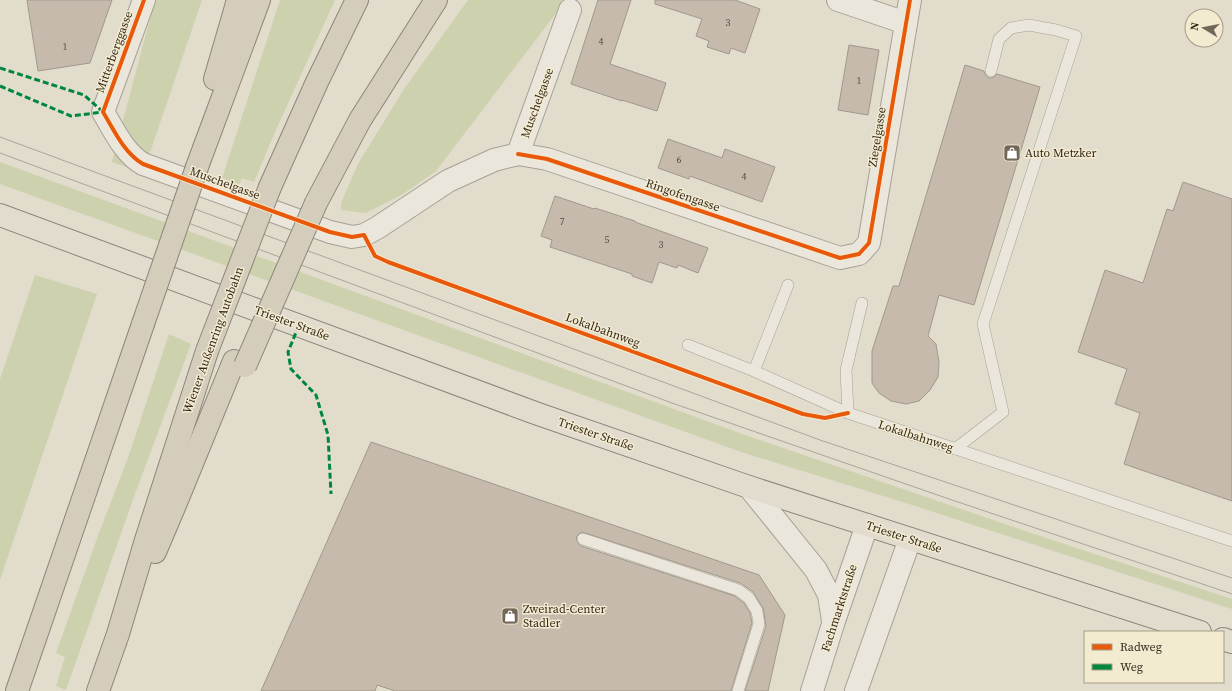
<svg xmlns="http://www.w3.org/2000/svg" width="1232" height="691" font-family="'Source Serif 4',serif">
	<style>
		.green { fill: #ced1ae }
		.building { fill: #c5baac; stroke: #a1988b }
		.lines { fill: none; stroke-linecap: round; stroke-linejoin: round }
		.lane-casing { stroke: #a6a194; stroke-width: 12 }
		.street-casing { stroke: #a6a194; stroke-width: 24 }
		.primary-casing { stroke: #8c867b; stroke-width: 24 }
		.highway-casing { stroke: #8c867b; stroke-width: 24 }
		.lane { stroke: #eae6dc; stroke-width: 11 }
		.street { stroke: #eae6dc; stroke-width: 22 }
		.primary { stroke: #e1dcce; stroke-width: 22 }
		.highway { stroke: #d4cdbc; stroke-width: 22 }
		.tram { stroke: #a9a59c; stroke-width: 1 }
		.highway-bridge-casing { stroke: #8c867b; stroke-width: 24; stroke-linecap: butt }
		.highway-bridge { stroke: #d4cdbc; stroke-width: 22 }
		.quiet { stroke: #00873e; stroke-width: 3; stroke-dasharray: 6 3; stroke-linecap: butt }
		.cycleway-casing { stroke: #f3ebd0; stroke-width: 6 }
		.cycleway { stroke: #e8590c; stroke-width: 4 }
		.labels { text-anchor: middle; stroke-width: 3; stroke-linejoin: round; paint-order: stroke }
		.number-label { font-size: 10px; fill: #584d41 }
		.street-label { font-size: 12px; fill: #34291d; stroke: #f3ebd0 }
		.poi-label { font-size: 12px; fill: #34291d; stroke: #f3ebd0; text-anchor: start }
	</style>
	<rect width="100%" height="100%" fill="#e1dccb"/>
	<g class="green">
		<path d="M155 0H202L143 173 112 162Z"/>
		<path d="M280 0H335L275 132 254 182 242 178 237 189 224 184 226 179 222 178Z"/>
		<path d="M468 0H566L436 171 403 194 366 213 341 210V203L358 164 404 89Z"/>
		<path d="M0 162 745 435 1034 534 1232 599V609L906 503 744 453 0 184Z"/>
		<path d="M35 275 97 294 0 580V379Z"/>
		<path d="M169 334 191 344 136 491 66 690 56 686 65 657 56 653 99 533 128 458Z"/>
	</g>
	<g class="building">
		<path d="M27 0H112L90 63 38 71Z"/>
		<path d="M598 0H631L610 64 666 83 657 111 622 100V101L571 84Z"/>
		<path d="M655 0H735L760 9 745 53 731 48 729 54 707 47 709 41 696 36 702 19 655 4Z"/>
		<path d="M849 45 879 50 868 115 838 110Z"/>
		<path d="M965 65 984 71 986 76 989 78H993L997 74 1040 87 974 305 939 295 928 336 936 344 939 362 938 377 930 390 919 401 906 404 891 401 879 393 872 383V351L893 286H899Z"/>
		<path d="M668 139 722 158 725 149 775 167 762 202 690 176 689 179 658 168Z"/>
		<path d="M1183 182 1232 199V501L1124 464 1140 413 1115 404 1127 369 1078 352 1105 270 1143 283 1167 209 1173 211Z"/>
		<path d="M555 196 594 209 595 208 635 221V222L708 248 698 273 678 265 677 268 659 262 652 283 632 276V274L550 247 552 240 541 236Z"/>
		<path d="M371 442 759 575 785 615 768 691H745L766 626 763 608 753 592 740 583 582 532 579 534 576 537 578 543 581 546 735 596 744 603 750 613 752 623 731 691H395L377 685 375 691H261Z"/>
	</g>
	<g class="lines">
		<g class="lane-casing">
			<g id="lane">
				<path d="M688 345 754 371 848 413 1232 541"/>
				<path d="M754 371 788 285"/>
				<path d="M848 413 846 370 862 303"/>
				<path d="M955 449 1003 412 983 324 1076 36 1056 30 1029 25 1011 28 999 39 991 71"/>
				<path d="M583 539 738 590 749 598 757 611 759 624 738 691"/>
			</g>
		</g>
		<g class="street-casing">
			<g id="street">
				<path d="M144 0 103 112C114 130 124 153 143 164L330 232 352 237 364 235 377 228 448 181 494 160 518 154 570 10"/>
				<path d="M838 0 906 23"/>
				<path d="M518 154 547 159 840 258 859 254 869 243 910 0"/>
				<path d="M749 487 816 570 829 595 833 621"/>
				<path d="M812 691 834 621 867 525"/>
				<path d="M856 691 910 539"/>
			</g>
		</g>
		<g class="primary-casing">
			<g id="primary">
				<path d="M0 215 538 414 749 487 1200 632"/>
				<path d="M1223 639 1232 642"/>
			</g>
		</g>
		<g class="highway-casing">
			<g id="highway">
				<path d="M215 79 238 0"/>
				<path d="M197 167 259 0"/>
				<path d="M270 187 317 82 357 0"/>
				<path d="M316 203 360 120 436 0"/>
				<path d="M155 552 175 505 234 361"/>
				<path d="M17 691 143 324"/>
				<path d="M98 691 118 634 146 540 207 351"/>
			</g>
		</g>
		<use href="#lane" class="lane"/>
		<use href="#street" class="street"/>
		<use href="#primary" class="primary"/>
		<use href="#highway" class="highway"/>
		<g class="tram">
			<path d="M0 137 820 440 1232 578"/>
			<path d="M0 153 672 403 952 500 1232 594"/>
		</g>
		<g class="highway-bridge-casing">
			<g id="highway-bridge">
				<path d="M143 324 197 167"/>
				<path d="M207 351 270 187"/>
				<path d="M245 366 316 203"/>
			</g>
		</g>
		<use href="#highway-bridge" class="highway-bridge"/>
		<g class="quiet">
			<path d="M0 68 84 95 103 112"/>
			<path d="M0 86 71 116 103 112"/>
			<path d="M299 325 288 352 291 369 316 395 328 435 331 494"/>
		</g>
		<g class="cycleway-casing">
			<g id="cycleway">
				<path d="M144 0 103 112C114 130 124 153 143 164L330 232 352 237 364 235 375 256 388 262 803 414 825 418 848 413"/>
				<path d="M518 154 547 159 840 258 859 254 869 243 910 0"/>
			</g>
		</g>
		<use href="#cycleway" class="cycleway"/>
	</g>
	<defs>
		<g id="shop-square" transform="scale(0.9)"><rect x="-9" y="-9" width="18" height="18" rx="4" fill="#71685a" stroke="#f3ebd0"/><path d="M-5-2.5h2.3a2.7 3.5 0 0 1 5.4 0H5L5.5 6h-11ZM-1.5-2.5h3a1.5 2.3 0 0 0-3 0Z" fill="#fff"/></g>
	</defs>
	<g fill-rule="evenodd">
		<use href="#shop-square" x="1012" y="153"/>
		<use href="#shop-square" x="510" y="616"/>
	</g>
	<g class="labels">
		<g class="number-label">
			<text x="728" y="26">3</text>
			<text x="601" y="45">4</text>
			<text x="65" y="50">1</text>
			<text x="859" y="84">1</text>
			<text x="679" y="163">6</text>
			<text x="744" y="180">4</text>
			<text x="562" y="225">7</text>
			<text x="607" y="243">5</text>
			<text x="661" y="248">3</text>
		</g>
		<g class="street-label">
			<text transform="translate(114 52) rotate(-70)" y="4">Mitterberggasse</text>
			<text transform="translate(537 103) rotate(-70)" y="4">Muschelgasse</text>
			<text transform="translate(877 137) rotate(-81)" y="4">Ziegelgasse</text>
			<text transform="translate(225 183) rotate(20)" y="4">Muschelgasse</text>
			<text transform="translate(683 195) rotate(19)" y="4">Ringofengasse</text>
			<text transform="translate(292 323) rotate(20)" y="4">Triester Straße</text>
			<text transform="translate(603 330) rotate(20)" y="4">Lokalbahnweg</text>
			<text transform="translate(213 340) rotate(-70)" y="4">Wiener Außenring Autobahn</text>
			<text transform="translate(596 434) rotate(19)" y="4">Triester Straße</text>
			<text transform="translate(916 436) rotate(18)" y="4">Lokalbahnweg</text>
			<text transform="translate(904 537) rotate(18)" y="4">Triester Straße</text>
			<text transform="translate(839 608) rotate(-72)" y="4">Fachmarktstraße</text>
		</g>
		<g class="poi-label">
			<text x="1025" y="157">Auto Metzker</text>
			<text x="523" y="613">Zweirad-Center<tspan x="523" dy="14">Stadler</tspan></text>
		</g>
	</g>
	<rect x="1084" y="631" width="140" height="52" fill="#f3ebd0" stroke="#a79d88"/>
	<rect x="1092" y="644" width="20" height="6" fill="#e8590c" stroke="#a79d88"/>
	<text x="1120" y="651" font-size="12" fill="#34291d">Radweg</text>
	<rect x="1092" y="664" width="20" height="6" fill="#00873e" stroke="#a79d88"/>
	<text x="1120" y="671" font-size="12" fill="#34291d">Weg</text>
	<g transform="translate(1204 28) rotate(280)"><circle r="19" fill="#f3ebd0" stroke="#a79d88"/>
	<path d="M0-3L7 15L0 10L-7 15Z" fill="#71685a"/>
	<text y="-6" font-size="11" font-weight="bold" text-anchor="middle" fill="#34291d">N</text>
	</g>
</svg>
